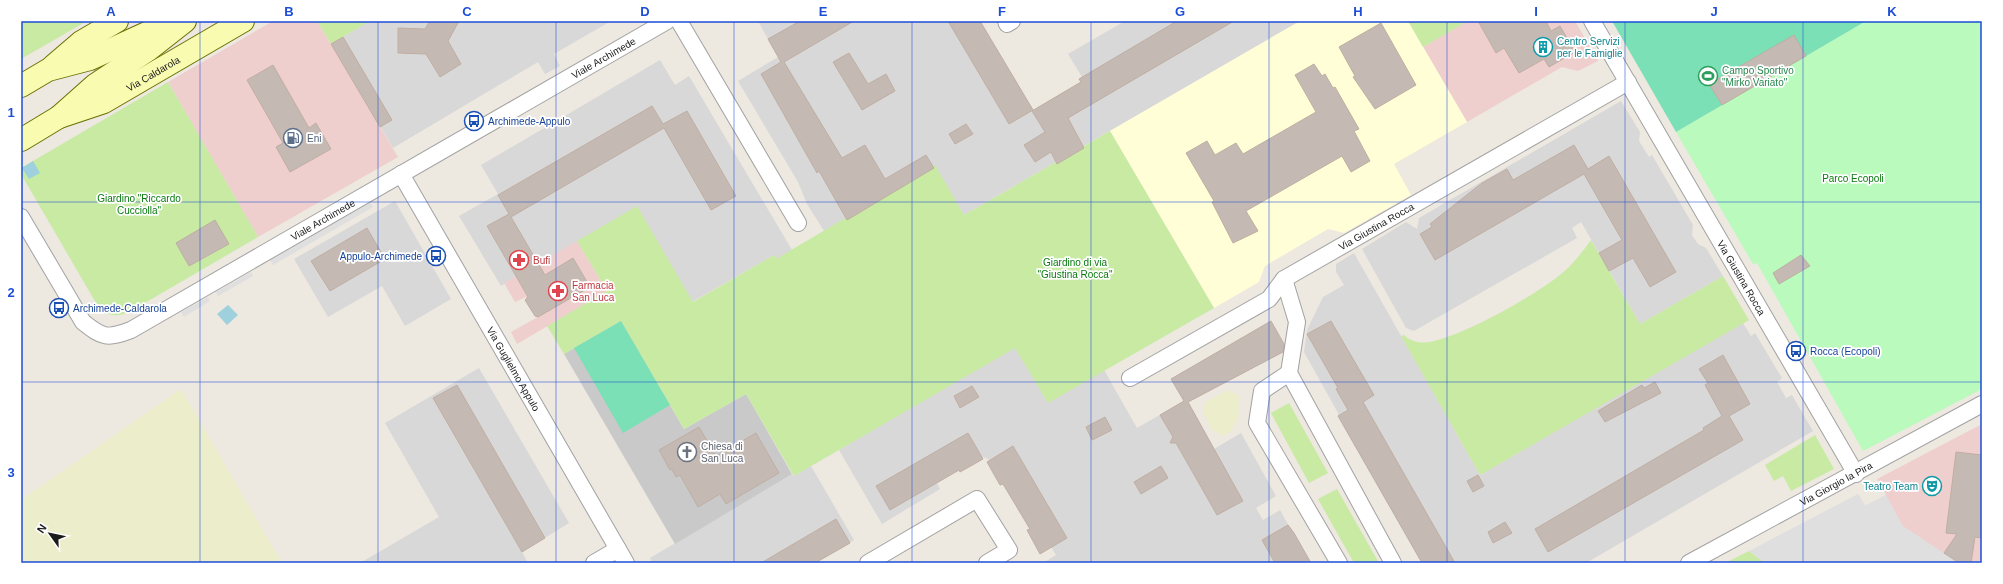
<svg xmlns="http://www.w3.org/2000/svg" width="2003" height="584" font-family="Helvetica,sans-serif">
	<style>
		.residential { fill: #d9d8d8 }
		.commercial { fill: #efcece }
		.education { fill: #fffed7 }
		.religious { fill: #c9c9c9 }
		.farmland { fill: #ecedca }
		.grass { fill: #c8eaa3 }
		.park { fill: #bafabd }
		.pitch { fill: #7be0b5 }
		.parking { fill: #dfdfdf }
		.water { fill: #9ed0dd }
		.building { fill: #c5bab3; stroke: #bfaea2 }
		.lines { fill: none; stroke-linecap: round; stroke-linejoin: round }
		.street-casing { stroke: #a2a2a2; stroke-width: 18 }
		.secondary-casing { stroke: #6a7202; stroke-width: 24 }
		.street { stroke: #fff; stroke-width: 16 }
		.secondary { stroke: #f9fbb0; stroke-width: 22 }
		.grid { fill: none; stroke: #1d4ed8; stroke-width: 1; stroke-opacity: 0.55 }
		.labels { text-anchor: middle; stroke-width: 3.5; stroke-linejoin: round; paint-order: stroke }
		.culture-label { font-size: 10px; fill: #0d838f; stroke: #fff; text-anchor: start }
		.street-label { font-size: 10px; fill: #1b1b1b; stroke: #fff }
		.leisure-label { font-size: 10px; fill: #27864d; stroke: #fff; text-anchor: start }
		.transit-label { font-size: 10px; fill: #164399; stroke: #fff; text-anchor: start }
		.service-label { font-size: 10px; fill: #4e5e75; stroke: #fff; text-anchor: start }
		.park-label { font-size: 10px; fill: #087a0e; stroke: #fff }
		.health-label { font-size: 10px; fill: #be3a42; stroke: #fff; text-anchor: start }
		.worship-label { font-size: 10px; fill: #5b616d; stroke: #fff; text-anchor: start }
		.neatline { fill: none; stroke: #1d4ed8; stroke-width: 1.5 }
		.grid-label { font-size: 13px; text-anchor: middle; font-weight: bold; fill: #1d4ed8 }
	</style>
	<rect width="100%" height="100%" fill="#ede8e0"/>
	<g class="residential">
		<path d="M370 21H611L554 54 560 66 545 74 538 62 393 148 331 44Z"/>
		<path d="M758 21H980L1033 110 1081 82 1079 79 1082 77 1068 54 1125 21H1300L964 215 935 166 824 231 807 204 798 182 738 81 778 57Z"/>
		<path d="M660 60 675 85 689 76 792 250 776 259 774 255 692 302 636 207 501 286 459 216 498 194 481 165Z"/>
		<path d="M1621 101 1640 132 1639 141 1649 157 1652 155 1693 225 1692 235 1698 244 1706 248 1723 276 1640 324 1581 222 1572 228 1577 238 1414 331 1406 328 1362 249 1406 222 1417 229 1419 218Z"/>
		<path d="M395 201 451 299 405 326 382 286 328 317 294 259Z"/>
		<path d="M1354 253 1480 475 1743 323 1751 336 1755 333 1782 378 1777 382 1786 398 1792 395 1813 431 1586 563H1422L1338 416V413L1304 352 1307 330 1323 297 1344 285 1336 272V264Z"/>
		<path d="M1271 321 1287 350 1188 402 1214 449 1241 433 1276 496 1256 508 1263 520 1280 510 1309 563H1043L1056 555 1051 547 1043 552 990 460 981 456 937 483 940 489 882 524 839 450 1015 347 1048 403 1104 370 1137 428 1184 401 1171 379Z"/>
		<path d="M479 368 569 523 522 552 528 563H360L439 517 385 423Z"/>
		<path d="M811 466 854 540 815 563H652L650 558 792 474 794 476Z"/>
	</g>
	<g class="commercial">
		<path d="M273 21H317L398 157 258 237 168 82Z"/>
		<path d="M1468 21H1575L1598 61 1578 71 1562 67 1467 122 1423 47Z"/>
		<path d="M577 241 607 291 517 344 511 332 538 317 535 316 525 300 526 297 515 302 504 283Z"/>
		<path d="M1982 424V563H1765L1858 494 1865 506 1886 495 1877 479Z"/>
	</g>
	<path class="education" d="M1300 21H1408L1467 122 1394 164 1411 195 1344 233 1328 229 1265 266 1259 282 1214 308 1110 131Z"/>
	<path class="religious" d="M621 321 684 429 746 394 792 474 675 544 564 354Z"/>
	<g class="farmland">
		<path d="M181 389 282 563H21V500Z"/>
		<path d="M1228 390 1239 396 1238 419 1231 431 1223 436 1212 430 1204 414V407L1207 401Z"/>
	</g>
	<g class="grass">
		<path d="M21 21H87L21 59Z"/>
		<path d="M317 21H370L331 44Z"/>
		<path d="M1408 21H1468L1423 47Z"/>
		<path d="M168 82 258 237 131 311C116 318 106 317 96 303L21 174V168Z"/>
		<path d="M1110 131 1214 308 1048 403 1015 348 794 476 746 394 684 429 621 321 564 354 547 326 607 291 577 241 637 206 693 302 774 255 776 259 935 165 964 215Z"/>
		<path d="M1591 240 1640 324 1723 276 1749 320 1480 475 1401 336 1404 335C1410 341 1420 344 1429 342 1461 337 1530 298 1556 278 1570 268 1581 254 1591 240Z"/>
		<path d="M1289 403 1328 473 1309 483 1271 413Z"/>
		<path d="M1815 435 1834 469 1791 491 1783 476 1774 481 1765 465Z"/>
		<path d="M1337 489 1379 563H1354L1318 499Z"/>
		<path d="M1749 551 1765 563H1725Z"/>
	</g>
	<path class="park" d="M1866 21H1982V389L1863 451 1757 263 1753 264 1676 132Z"/>
	<g class="pitch">
		<path d="M1612 21H1866L1676 132Z"/>
		<path d="M621 321 670 405 623 433 574 348Z"/>
	</g>
	<g class="parking">
		<path d="M370 203 373 207 273 265 270 260Z"/>
		<path d="M251 272 253 276 218 296 216 292Z"/>
		<path d="M208 297 210 301 184 317 181 312Z"/>
		<path d="M1858 494 1865 506 1886 495 1903 526 1959 563H1765L1749 551Z"/>
	</g>
	<g class="water">
		<path d="M33 161 40 173 29 179 22 168Z"/>
		<path d="M228 305 238 315 227 325 217 314Z"/>
	</g>
	<g class="building">
		<path d="M430 21H459L448 41 461 64 440 77 426 54 398 53V28L425 29Z"/>
		<path d="M800 21H854L784 62 842 158 865 145 885 179 926 155 934 168 847 220 819 171 817 173 761 74 781 62 768 39Z"/>
		<path d="M948 21H980L1033 110 1009 124Z"/>
		<path d="M1177 21H1234L1068 118 1084 148 1057 164 1051 152 1035 162 1024 145 1045 132 1032 111 1081 82 1079 79Z"/>
		<path d="M1478 21H1546L1551 31 1560 26 1575 52 1549 67 1544 59 1519 73 1504 48 1496 53Z"/>
		<path d="M1381 23 1416 85 1375 109 1353 77 1355 76 1339 47Z"/>
		<path d="M1794 35 1806 56 1722 105 1709 84Z"/>
		<path d="M343 37 392 120 380 127 331 44Z"/>
		<path d="M849 53 868 84 886 74 895 91 862 110 833 62Z"/>
		<path d="M1314 64 1322 76 1325 74 1333 88 1335 87 1359 129 1354 131 1370 161 1351 172 1342 156 1246 211 1258 231 1233 243 1212 202 1214 201 1186 153 1207 141 1215 155 1236 143 1243 154 1316 112 1295 75Z"/>
		<path d="M273 65 309 128 316 123 331 149 290 172 276 147 283 143 247 80Z"/>
		<path d="M652 106 663 124 687 111 736 196 711 210 664 128 511 217 545 275 573 258 590 287 538 317 535 316 525 300 528 297 487 226 509 214 498 195Z"/>
		<path d="M966 124 973 134 955 144 949 134Z"/>
		<path d="M1574 145 1588 169 1609 156 1676 272 1650 287 1633 258 1609 271 1599 253 1622 240 1584 174 1435 260 1420 234 1432 227 1430 224 1482 183 1507 169 1513 180Z"/>
		<path d="M215 220 229 244 189 266 176 243Z"/>
		<path d="M367 228 385 259 330 291 311 261Z"/>
		<path d="M1801 255 1810 266 1779 284 1773 273Z"/>
		<path d="M1271 321 1284 344 1283 352 1188 402 1243 501 1217 515 1176 443H1170L1173 437 1160 415 1184 401 1171 379Z"/>
		<path d="M1331 321 1374 395 1363 402 1455 563H1422L1338 416 1348 410 1336 389 1338 388 1307 334Z"/>
		<path d="M1723 355 1750 404 1729 416 1743 440 1548 552 1535 529 1704 430 1703 428 1722 416 1705 385 1708 383 1699 369Z"/>
		<path d="M1655 382 1661 393 1605 422 1598 411 1642 385 1644 388Z"/>
		<path d="M457 385 545 538 522 552 433 398Z"/>
		<path d="M972 386 979 397 960 408 954 396Z"/>
		<path d="M1105 417 1112 430 1092 440 1086 427Z"/>
		<path d="M699 427 716 456 756 433 779 473 726 504 720 494 698 507 680 475 676 477 672 469 670 470 659 450Z"/>
		<path d="M968 433 983 459 960 472 959 470 890 510 876 486Z"/>
		<path d="M1013 446 1067 538 1040 554 1027 530 1030 529 1003 484 1000 485 987 462Z"/>
		<path d="M1956 452 1982 455V538L1975 537 1971 563H1959L1944 553 1957 534 1946 533Z"/>
		<path d="M1161 466 1168 478 1141 494 1134 482Z"/>
		<path d="M1478 475 1484 486 1473 492 1467 481Z"/>
		<path d="M836 519 850 543 815 563H761Z"/>
		<path d="M1505 522 1512 533 1493 543 1488 532Z"/>
		<path d="M1288 525 1294 533 1311 563H1275L1262 540Z"/>
	</g>
	<g class="lines">
		<g class="street-casing">
			<g id="street">
				<path d="M679 21 798 223"/>
				<path d="M1006 21 1007 24 1012 21"/>
				<path id="s1" d="M1592 21 1856 474"/>
				<path id="s2" d="M401 174 626 563"/>
				<path id="s3" d="M21 217 83 322C103 338 107 339 131 330L667 21"/>
				<path d="M1284 279 1297 322 1289 373 1393 563"/>
				<path d="M1289 373 1262 391 1257 423 1339 563"/>
				<path id="s4" d="M1130 378 1269 299 1284 279 1628 82"/>
				<path d="M594 563 618 549"/>
				<path d="M868 563 977 499 1009 550 987 563"/>
				<path id="s5" d="M1689 563 1982 404"/>
			</g>
		</g>
		<g class="secondary-casing">
			<g id="secondary">
				<path d="M53 66 81 42 117 21"/>
				<path d="M21 86 48 70 90 59 173 21"/>
				<path id="s6" d="M59 117 104 102 243 21"/>
				<path d="M21 140 59 117 95 85 148 50 185 21"/>
			</g>
		</g>
		<use href="#street" class="street"/>
		<use href="#secondary" class="secondary"/>
	</g>
	<path class="grid" d="M200 21V563M378 21V563M556 21V563M734 21V563M912 21V563M1091 21V563M1269 21V563M1447 21V563M1625 21V563M1803 21V563M21 202H1982M21 382H1982"/>
	<defs>
		<g id="building-ring" transform="scale(1)"><circle r="9.5" fill="#fff" stroke="#0f9aa8" stroke-width="1.5"/><path d="M-4-6H4V6H1V3H-1V6H-4ZM-2.5-4.3h1.7v1.8h-1.7ZM.8-4.3h1.7v1.8H.8ZM-2.5-1h1.7V.8h-1.7ZM.8-1h1.7V.8H.8Z" fill="#0f9aa8"/></g>
		<g id="stadium-ring" transform="scale(1)"><circle r="9.5" fill="#fff" stroke="#2e9e5b" stroke-width="1.5"/><path d="M0-5a6.5 5 0 1 0 0 10a6.5 5 0 1 0 0-10ZM-3.5-1.8h7v3.6h-7Z" fill="#2e9e5b"/></g>
		<g id="bus-ring" transform="scale(1)"><circle r="9.5" fill="#fff" stroke="#1a4fb4" stroke-width="1.5"/><path d="M-5-6H5V4H4V6H2V4H-2V6H-4V4H-5ZM-3.5-4V0h7V-4ZM-3.5 1.2v1.5H-2V1.2ZM2 1.2v1.5H3.5V1.2Z" fill="#1a4fb4"/></g>
		<g id="fuel-ring" transform="scale(1)"><circle r="9.5" fill="#fff" stroke="#5c6f8a" stroke-width="1.5"/><path d="M-5.5-6h7V0h2V4h1.3V-2.5L3-4.5l.8-.8L6-3V5H2.5V1h-1V6h-7ZM-4.2-4.7v3.2H.2V-4.7Z" fill="#5c6f8a"/></g>
		<g id="pharmacy-ring" transform="scale(1)"><circle r="9.5" fill="#fff" stroke="#e0444e" stroke-width="1.5"/><path d="M-2-6h4v4h4v4h-4v4h-4v-4h-4v-4h4Z" fill="#e0444e"/></g>
		<g id="church-ring" transform="scale(1)"><circle r="9.5" fill="#fff" stroke="#6b7280" stroke-width="1.5"/><path d="M-1.2-6h2.4v3.5h3.3v2.4h-3.3V6h-2.4V-.1h-3.3v-2.4h3.3Z" fill="#6b7280"/></g>
		<g id="theatre-ring" transform="scale(1)"><circle r="9.5" fill="#fff" stroke="#0f9aa8" stroke-width="1.5"/><path d="M-5-5.5Q0-4 5-5.5V0Q5 5 0 6Q-5 5-5 0ZM-3.3-2.5H-1v1.5H-3.3ZM1-2.5H3.3v1.5H1ZM-2.8 1Q0 5.5 2.8 1Z" fill="#0f9aa8"/></g>
	</defs>
	<g fill-rule="evenodd">
		<use href="#building-ring" x="1543" y="47"/>
		<use href="#stadium-ring" x="1708" y="76"/>
		<use href="#bus-ring" x="474" y="121"/>
		<use href="#fuel-ring" x="293" y="138"/>
		<use href="#bus-ring" x="436" y="256"/>
		<use href="#pharmacy-ring" x="519" y="260"/>
		<use href="#pharmacy-ring" x="558" y="291"/>
		<use href="#bus-ring" x="59" y="308"/>
		<use href="#bus-ring" x="1796" y="351"/>
		<use href="#church-ring" x="687" y="452"/>
		<use href="#theatre-ring" x="1932" y="486"/>
	</g>
	<g class="labels">
		<g class="culture-label">
			<text x="1557" y="45">Centro Servizi<tspan x="1557" dy="12">per le Famiglie</tspan></text>
			<text x="1918" y="490" text-anchor="end">Teatro Team</text>
		</g>
		<g class="street-label">
			<text dy="4" stroke="none"><textPath href="#s3" startOffset="720">Viale Archimede</textPath></text>
			<text dy="4" stroke="none"><textPath href="#s6" startOffset="104">Via Caldarola</textPath></text>
			<text dy="4" stroke="none"><textPath href="#s3" startOffset="396">Viale Archimede</textPath></text>
			<text dy="4" stroke="none"><textPath href="#s4" startOffset="291">Via Giustina Rocca</textPath></text>
			<text dy="4" stroke="none"><textPath href="#s1" startOffset="297">Via Giustina Rocca</textPath></text>
			<text dy="4" stroke="none"><textPath href="#s2" startOffset="225">Via Guglielmo Appulo</textPath></text>
			<text dy="4" stroke="none"><textPath href="#s5" startOffset="167">Via Giorgio la Pira</textPath></text>
		</g>
		<g class="leisure-label">
			<text x="1722" y="74">Campo Sportivo<tspan x="1722" dy="12">"Mirko Variato"</tspan></text>
		</g>
		<g class="transit-label">
			<text x="488" y="125">Archimede-Appulo</text>
			<text x="422" y="260" text-anchor="end">Appulo-Archimede</text>
			<text x="73" y="312">Archimede-Caldarola</text>
			<text x="1810" y="355">Rocca (Ecopoli)</text>
		</g>
		<g class="service-label">
			<text x="307" y="142">Eni</text>
		</g>
		<g class="park-label">
			<text x="1853" y="182">Parco Ecopoli</text>
			<text x="139" y="202">Giardino "Riccardo<tspan x="139" dy="12">Cucciolla"</tspan></text>
			<text x="1075" y="266">Giardino di via<tspan x="1075" dy="12">"Giustina Rocca"</tspan></text>
		</g>
		<g class="health-label">
			<text x="533" y="264">Bufi</text>
			<text x="572" y="289">Farmacia<tspan x="572" dy="12">San Luca</tspan></text>
		</g>
		<g class="worship-label">
			<text x="701" y="450">Chiesa di<tspan x="701" dy="12">San Luca</tspan></text>
		</g>
	</g>
	<rect width="2003" height="584" fill="none" stroke="#ffffff" stroke-width="44"/>
	<g transform="translate(50 534) rotate(303)" stroke="#ffffff" stroke-width="3" paint-order="stroke">
	<path d="M0-3L7 15L0 10L-7 15Z" fill="#1b1b1b"/>
	<text y="-6" font-size="11" font-weight="bold" text-anchor="middle" fill="#1b1b1b">N</text>
	</g>
	<rect x="22" y="22" width="1959" height="540" class="neatline"/>
	<g class="grid-label">
		<text x="111" y="16">A</text>
		<text x="289" y="16">B</text>
		<text x="467" y="16">C</text>
		<text x="645" y="16">D</text>
		<text x="823" y="16">E</text>
		<text x="1002" y="16">F</text>
		<text x="1180" y="16">G</text>
		<text x="1358" y="16">H</text>
		<text x="1536" y="16">I</text>
		<text x="1714" y="16">J</text>
		<text x="1892" y="16">K</text>
		<text x="11" y="117">1</text>
		<text x="11" y="297">2</text>
		<text x="11" y="477">3</text>
	</g>
</svg>
